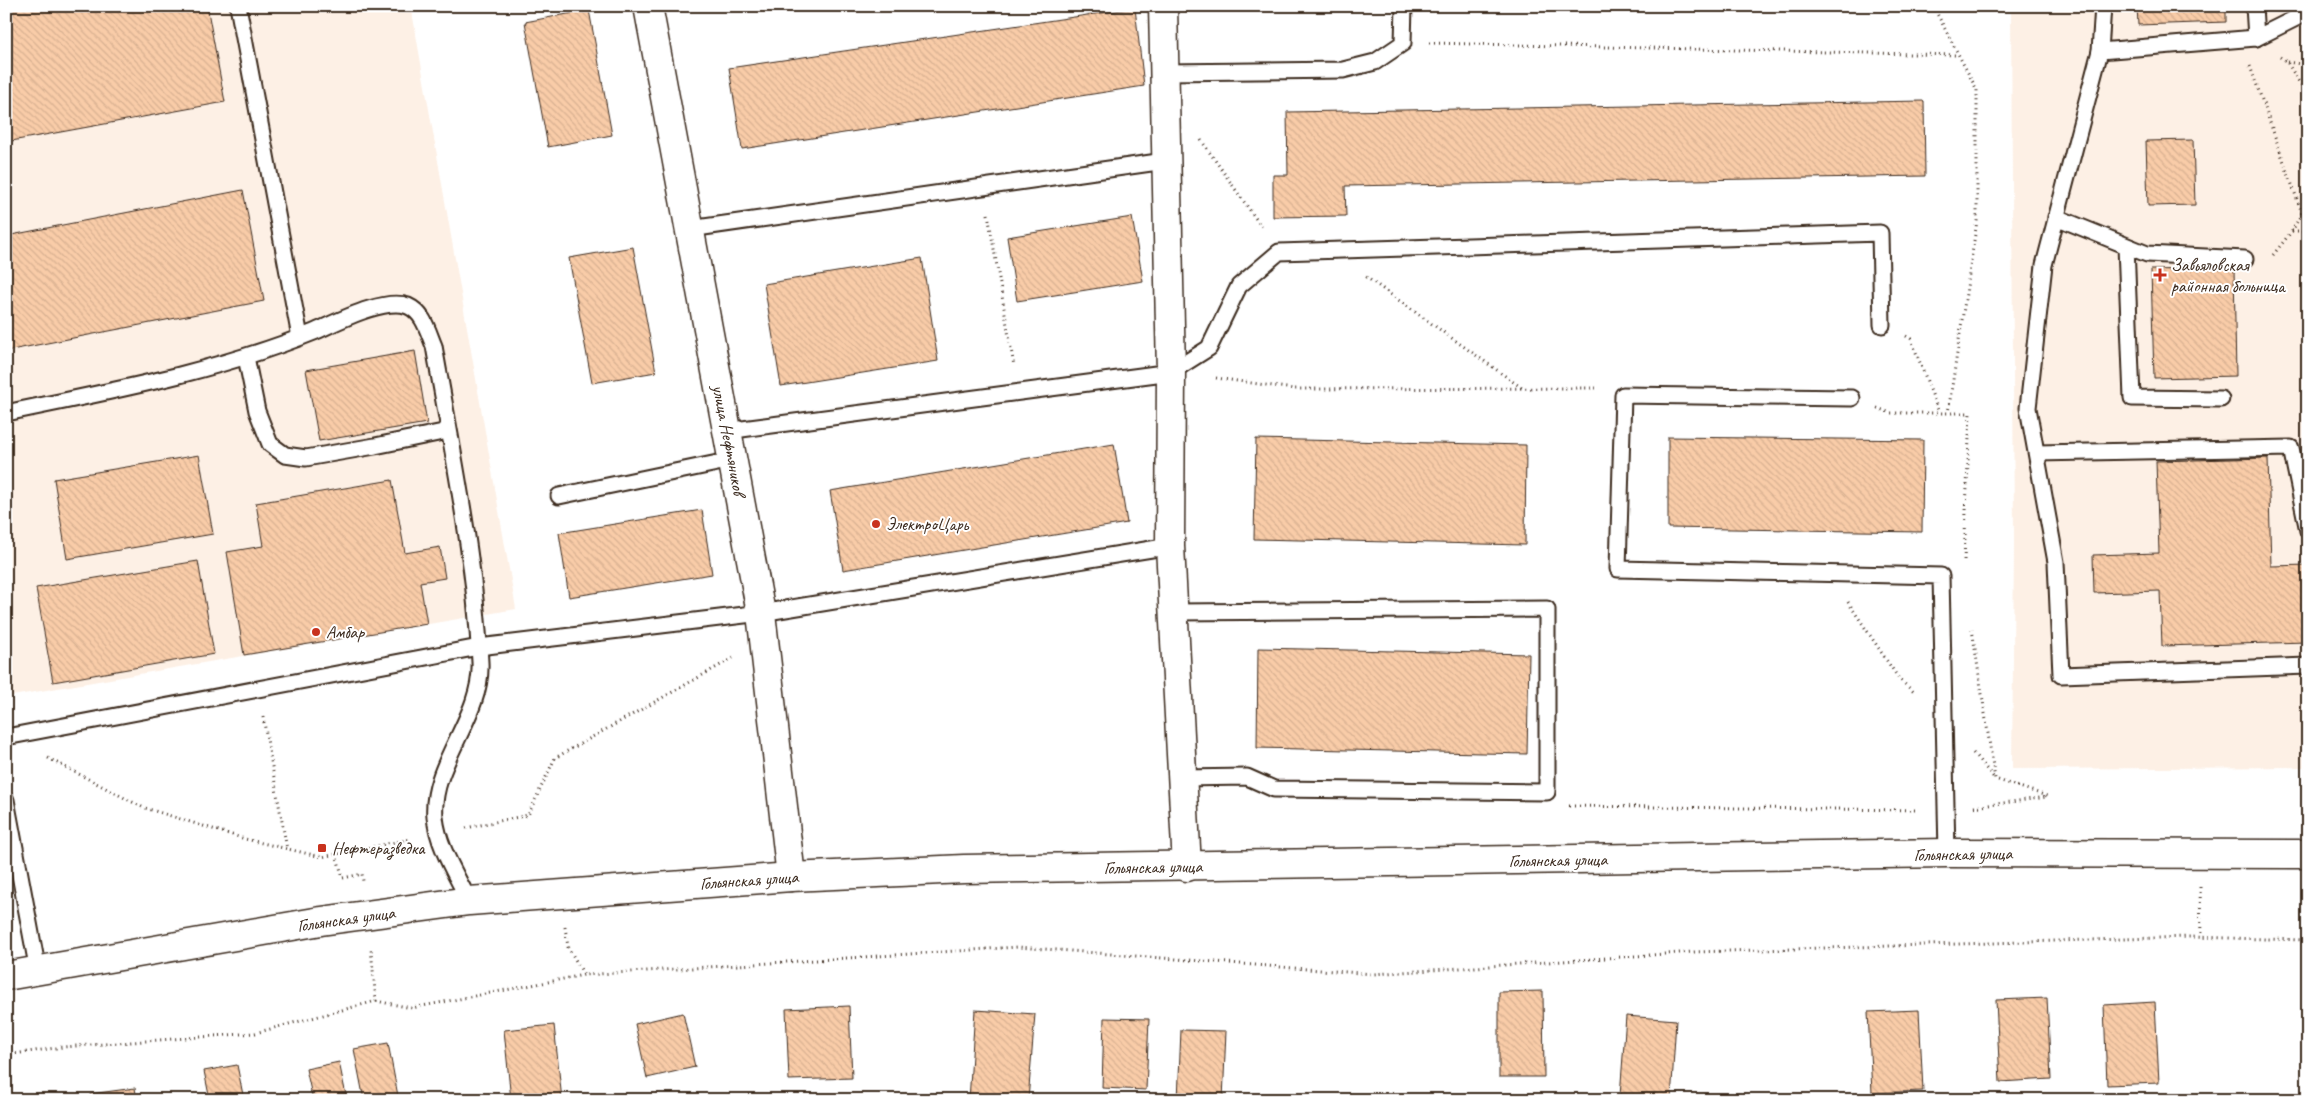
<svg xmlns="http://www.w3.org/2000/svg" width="2314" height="1106" font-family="Caveat,sans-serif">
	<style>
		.built { fill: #fdf0e5 }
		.building { fill: url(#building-back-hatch); stroke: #3b2a1e }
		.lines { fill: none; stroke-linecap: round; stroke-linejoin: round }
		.service-casing { stroke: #3b2a1e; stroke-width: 19 }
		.minor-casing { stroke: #3b2a1e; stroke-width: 31 }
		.secondary-casing { stroke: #3b2a1e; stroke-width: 31 }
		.path { stroke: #3b2a1e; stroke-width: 3; stroke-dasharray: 1 4; stroke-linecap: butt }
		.service { stroke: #fff; stroke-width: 15 }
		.minor { stroke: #fff; stroke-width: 28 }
		.secondary { stroke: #fff; stroke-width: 28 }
		.poi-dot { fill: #c8321e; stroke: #fff; stroke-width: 2 }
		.labels { text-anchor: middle; stroke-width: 4; stroke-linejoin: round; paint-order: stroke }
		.poi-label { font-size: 18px; fill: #3b2a1e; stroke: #fff; text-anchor: start }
		.street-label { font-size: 18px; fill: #3b2a1e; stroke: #fff }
	</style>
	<defs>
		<pattern id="building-back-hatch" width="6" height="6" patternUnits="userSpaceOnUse" patternTransform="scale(1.25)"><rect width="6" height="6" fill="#f9cca8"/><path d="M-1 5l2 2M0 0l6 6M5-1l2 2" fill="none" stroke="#d6af90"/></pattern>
	</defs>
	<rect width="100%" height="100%" fill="#fff"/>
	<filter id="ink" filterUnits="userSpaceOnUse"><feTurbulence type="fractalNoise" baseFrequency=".02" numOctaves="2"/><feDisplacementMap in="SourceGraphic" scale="10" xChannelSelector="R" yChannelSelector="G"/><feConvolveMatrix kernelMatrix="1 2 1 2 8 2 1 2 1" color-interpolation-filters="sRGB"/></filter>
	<g filter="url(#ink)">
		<g class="built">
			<path d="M6 6H411L516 609 6 697Z"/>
			<path d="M2011 6H2308V767L2012 769 2014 544Z"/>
		</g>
		<g class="building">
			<path d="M6 6H207L225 102 6 142Z"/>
			<path d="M2137 6H2226V22L2138 25Z"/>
			<path d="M1135 8 1144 86 742 149 729 68Z"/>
			<path d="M589 10 612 135 548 147 525 22Z"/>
			<path d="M1924 101 1925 176 1345 186 1346 216 1273 217V175H1288L1287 112Z"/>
			<path d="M2193 140 2195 205 2148 206 2146 141Z"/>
			<path d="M243 190 264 301 6 351V236Z"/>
			<path d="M1132 217 1143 281 1017 301 1007 237Z"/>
			<path d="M633 247 656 372 592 383 569 258Z"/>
			<path d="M922 258 938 361 781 386 764 284Z"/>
			<path d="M2234 268 2236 376 2154 378 2151 270Z"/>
			<path d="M415 351 427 423 319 441 306 370Z"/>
			<path d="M1668 437 1923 440 1922 532 1668 528Z"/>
			<path d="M1256 439 1526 445 1525 545 1254 539Z"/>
			<path d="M1114 444 1127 523 843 570 830 491Z"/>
			<path d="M199 455 213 534 67 559 54 479Z"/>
			<path d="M2268 458 2271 566 2308 565V642L2162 646 2160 591 2094 593 2093 555 2159 553 2156 461Z"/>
			<path d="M392 480 405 553 440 547 445 578 420 582 427 624 244 655 227 552 263 546 256 503Z"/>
			<path d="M702 510 712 574 569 597 559 533Z"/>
			<path d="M198 561 214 654 53 682 36 588Z"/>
			<path d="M1258 648 1529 654 1527 754 1257 748Z"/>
			<path d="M1543 991 1544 1077H1499V992Z"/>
			<path d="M2047 998 2051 1079 2000 1082 1996 1000Z"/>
			<path d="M2155 1002 2159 1083 2107 1085 2104 1005Z"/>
			<path d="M849 1006 852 1078 789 1080 786 1009Z"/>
			<path d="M975 1010 1035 1014 1028 1100H969Z"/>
			<path d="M1919 1010 1923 1091 1872 1093 1868 1012Z"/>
			<path d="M683 1013 695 1067 647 1078 635 1024Z"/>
			<path d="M1626 1016 1676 1020 1671 1100 1620 1096Z"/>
			<path d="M1104 1018 1149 1019 1146 1090 1102 1088Z"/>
			<path d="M554 1025 562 1100H511L504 1030Z"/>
			<path d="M1181 1030 1226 1031 1223 1100H1178Z"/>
			<path d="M388 1043 398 1096 364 1100 354 1049Z"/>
			<path d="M339 1062 347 1100H313L306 1069Z"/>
			<path d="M237 1065 244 1100H210L204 1071Z"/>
			<path d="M135 1088 137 1100H91L90 1094Z"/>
		</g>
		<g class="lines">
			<g class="service-casing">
				<g id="service">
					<path d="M238 6 300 337"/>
					<path d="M2103 6 2100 51 2044 265 2028 408 2056 562 2061 675 2308 666"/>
					<path d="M2254 6 2256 38 2308 12"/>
					<path d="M2100 51 2256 38"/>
					<path d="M1165 72 1343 70 1375 62 1403 43 1404 6"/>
					<path d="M2056 217 2147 254 2245 259"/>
					<path d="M690 229 1165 161"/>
					<path d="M2126 246 2132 398 2221 399"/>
					<path d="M246 357 257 411 270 444 285 455 306 458 375 446 448 431"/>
					<path d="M1852 398 1623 395 1618 569 1941 576 1947 853"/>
					<path d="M6 413C111 391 215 372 314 332 337 322 384 297 408 306 424 313 428 332 434 346 452 448 475 559 480 662 483 717 430 764 435 817 438 847 456 874 469 901"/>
					<path d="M727 431 1171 372 1209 348 1239 286 1279 252 1880 233 1882 325"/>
					<path d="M2037 453 2291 448 2308 531"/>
					<path d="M559 496 732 460"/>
					<path d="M1173 612 1547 609V792L1274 789 1247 777 1182 778"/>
					<path d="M6 737 479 647 761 613 1170 546"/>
					<path d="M6 800 38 971"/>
				</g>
			</g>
			<g class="minor-casing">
				<g id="minor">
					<path d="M648 6 761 613 791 877"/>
					<path d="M1163 6 1171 372 1170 546 1187 867"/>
				</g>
			</g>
			<g class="secondary-casing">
				<path id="secondary" d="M6 976 321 921 469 901 791 877 964 869 1947 853 2308 854"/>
			</g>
			<g class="path">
				<path d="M1933 6 1977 90V221L1948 413"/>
				<path d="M1429 43 1958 55"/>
				<path d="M2280 57 2287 62 2308 97"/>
				<path d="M2287 62 2308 65"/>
				<path d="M2250 66 2308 230"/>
				<path d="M1201 140 1263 229"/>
				<path d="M988 214 1014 366"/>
				<path d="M2292 231H2308"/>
				<path d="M2273 255 2292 231 2308 202"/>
				<path d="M1366 277 1522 388"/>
				<path d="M1906 336 1911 339 1939 413"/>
				<path d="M1216 378 1294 389 1596 388"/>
				<path d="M1877 408 1891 413H1970L1964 561"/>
				<path d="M1848 602 1899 679 1915 693"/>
				<path d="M1972 629 1995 779 2050 797"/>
				<path d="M263 717 287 849"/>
				<path d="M1973 753 1995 779"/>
				<path d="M48 758 142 807 245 839 322 857 411 839"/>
				<path d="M1569 806 1917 810"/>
				<path d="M1974 807 2047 797"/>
				<path d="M466 828 528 815 555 758 733 658"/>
				<path d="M336 854 343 878 362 874 363 881"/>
				<path d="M2200 887 2201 937"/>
				<path d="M565 927 568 947 584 975 1018 947 1373 974 1694 952 2189 937 2308 940"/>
				<path d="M376 1001 412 1008 584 975"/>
				<path d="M6 1055 63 1047 255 1033 376 1001 371 949"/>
			</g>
			<use href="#service" class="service"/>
			<use href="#minor" class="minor"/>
			<use href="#secondary" class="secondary"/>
		</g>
	</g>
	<g class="poi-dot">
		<path d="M2157.5 267.5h5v5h5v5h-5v5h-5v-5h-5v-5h5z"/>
		<circle cx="876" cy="524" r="5"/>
		<circle cx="316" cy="632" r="5"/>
		<rect x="317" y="843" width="10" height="10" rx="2.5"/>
	</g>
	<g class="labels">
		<g class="poi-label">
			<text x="2171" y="271">Завьяловская<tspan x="2171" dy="21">районная больница</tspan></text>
			<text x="886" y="530">ЭлектроЦарь</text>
			<text x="326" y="638">Амбар</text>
			<text x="332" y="854">Нефтеразведка</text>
		</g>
		<g class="street-label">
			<text transform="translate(729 440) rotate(79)" y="6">улица Нефтяников</text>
			<text transform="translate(1963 854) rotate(-1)" y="6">Гольянская улица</text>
			<text transform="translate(1558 860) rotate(-1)" y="6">Гольянская улица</text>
			<text transform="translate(1153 867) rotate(-1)" y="6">Гольянская улица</text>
			<text transform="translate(749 880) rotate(-4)" y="6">Гольянская улица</text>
			<text transform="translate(346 919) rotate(-8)" y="6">Гольянская улица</text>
		</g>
	</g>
	<rect width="2314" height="1106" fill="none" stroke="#fff" stroke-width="25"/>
	<rect x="12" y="12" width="2289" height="1081" fill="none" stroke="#3b2a1e" stroke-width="2" filter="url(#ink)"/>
</svg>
